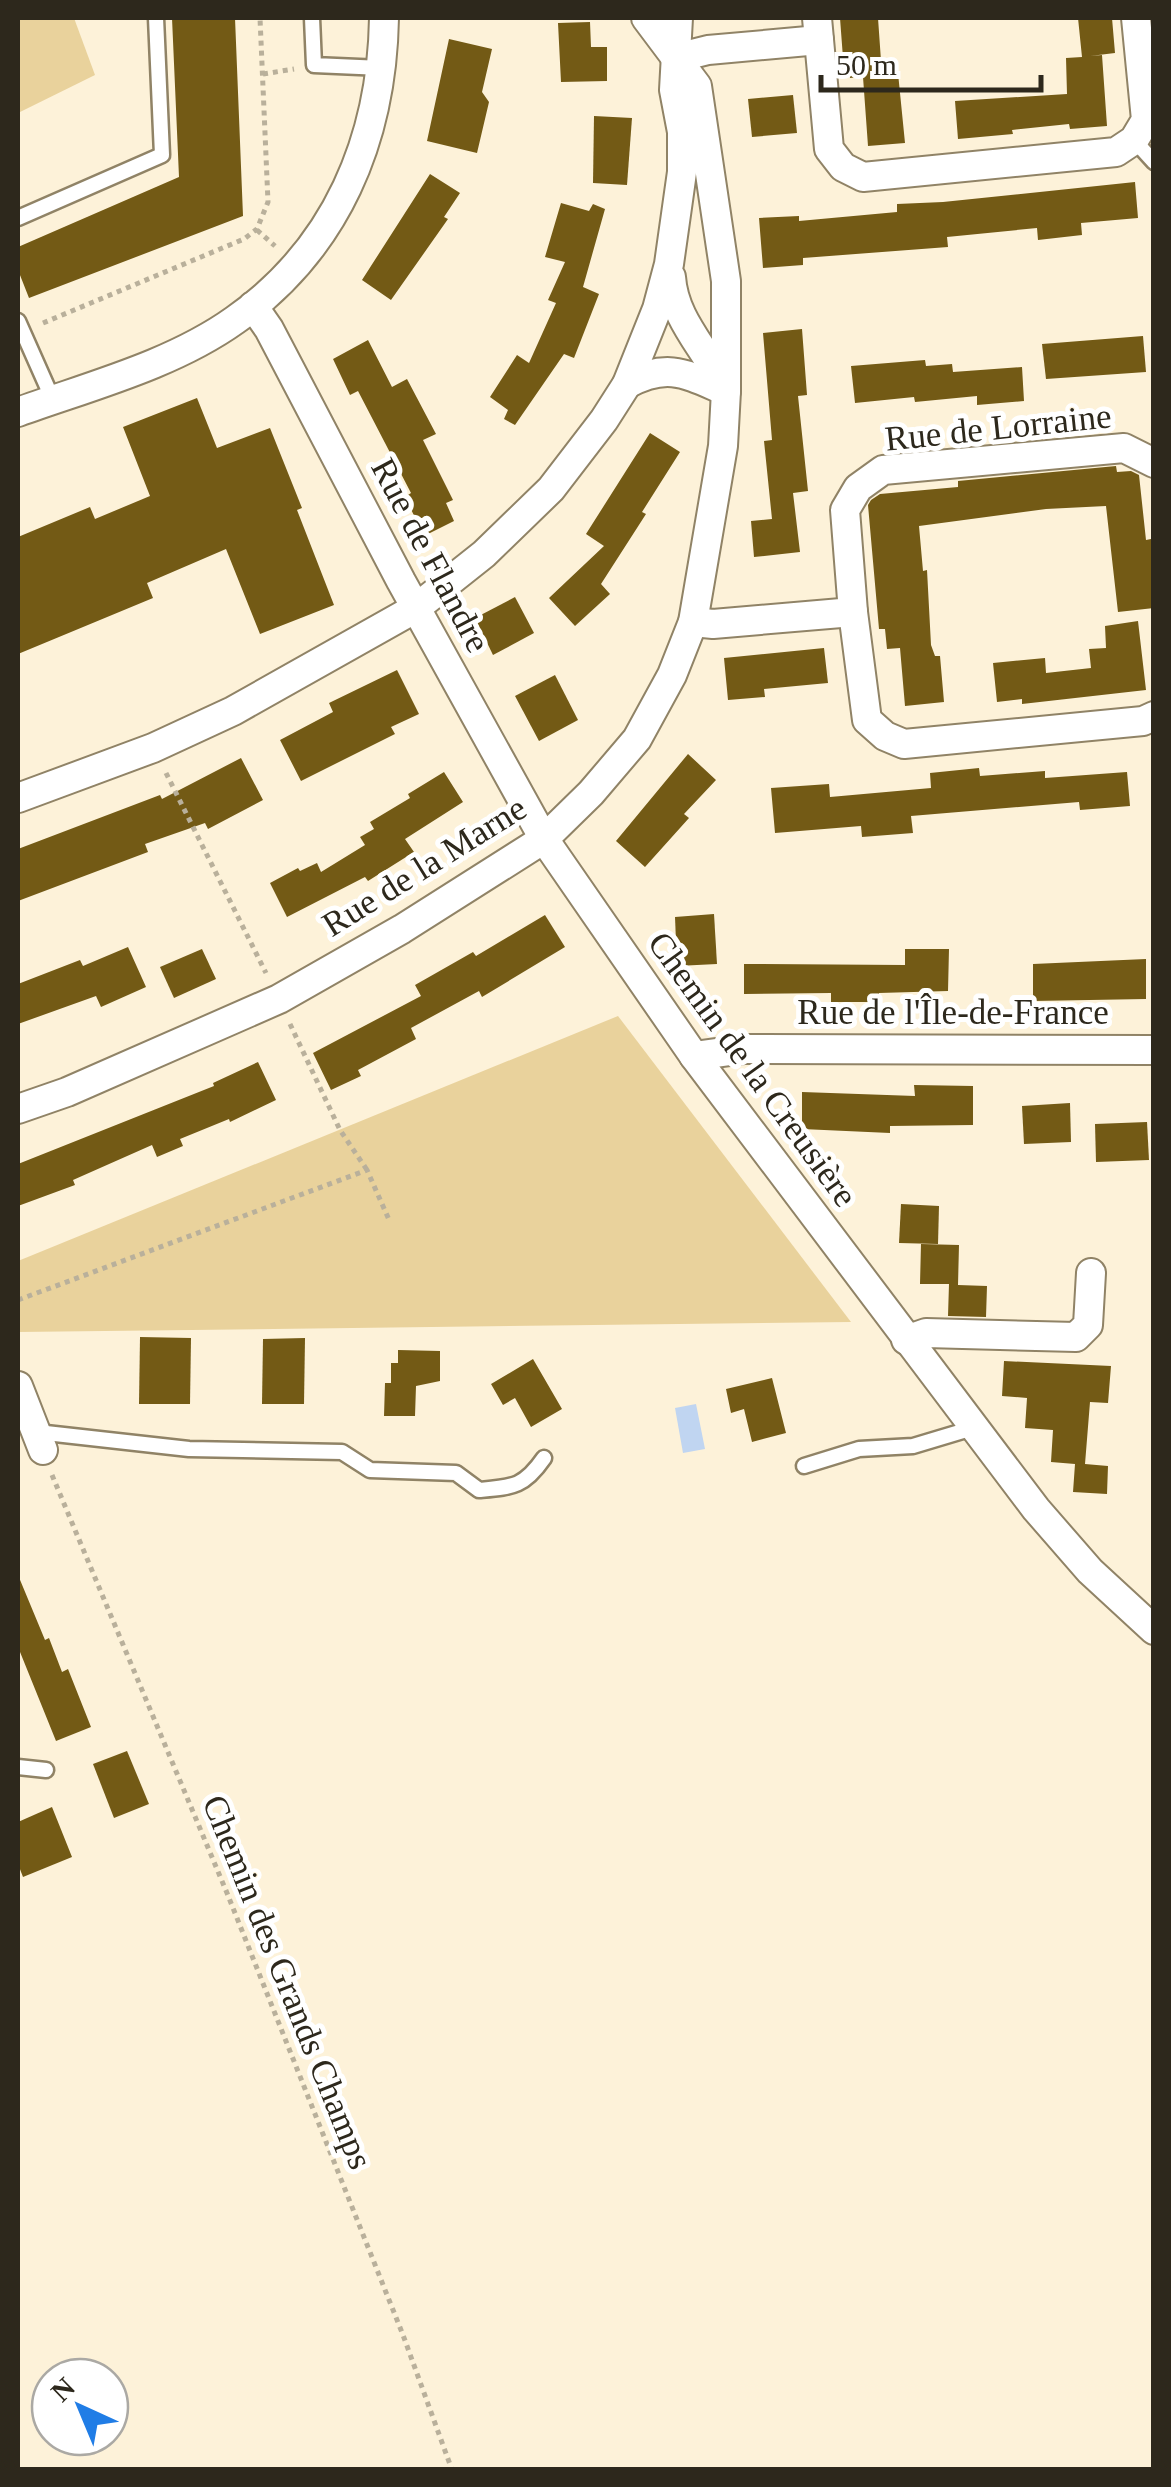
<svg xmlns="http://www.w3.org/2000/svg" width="1171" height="2487" font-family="Georgia,serif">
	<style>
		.green { fill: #e9d29c }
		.water { fill: #c0d5f1 }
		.building { fill: #735a15 }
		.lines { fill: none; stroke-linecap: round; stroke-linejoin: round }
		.lane-casing { stroke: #908366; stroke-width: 19 }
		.street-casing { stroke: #908366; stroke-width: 32 }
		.path { stroke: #b9b09b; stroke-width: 5; stroke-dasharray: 5 5; stroke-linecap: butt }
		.lane { stroke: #fff; stroke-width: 14 }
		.street { stroke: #fff; stroke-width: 28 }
		.labels { text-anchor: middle; stroke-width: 10; stroke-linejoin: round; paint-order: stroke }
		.street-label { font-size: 35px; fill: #2d281c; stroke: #fff }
	</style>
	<rect width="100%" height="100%" fill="#fdf2d9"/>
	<g class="green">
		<path d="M18 18H74L95 75 18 113Z"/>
		<path d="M618 1016 851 1322 18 1332V1261Z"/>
	</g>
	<path class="water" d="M696 1404 705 1449 683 1453 675 1408Z"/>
	<g class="building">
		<path d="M172 18H235L243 216 29 298 18 270V247L179 177Z"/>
		<path d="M840 18H878L882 75 898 73 905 143 868 146 863 77 850 78 849 57 843 58Z"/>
		<path d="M1078 18H1112L1115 53 1090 56 1102 55 1107 126 1070 129 1069 124 1012 130 1013 134 958 139 955 101 1067 94 1066 58 1082 57Z"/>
		<path d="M590 22 591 47H607V81L561 82 558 23Z"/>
		<path d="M449 39 492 49 482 92 489 102 477 153 427 141Z"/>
		<path d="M793 95 797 133 752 137 748 99Z"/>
		<path d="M594 116 632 118 627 185 593 183Z"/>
		<path d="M430 174 460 193 444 217 448 219 391 300 362 280Z"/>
		<path d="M1135 182 1138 218 1081 223 1082 235 1038 240 1037 228 947 237 948 247 803 258V265L763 268 759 218 799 216V221L897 212V204L943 202Z"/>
		<path d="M561 203 589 211 593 204 605 209 583 287 599 294 574 358 564 354 515 425 504 419 508 410 490 397 517 355 529 363 556 303 548 300 565 262 545 257Z"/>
		<path d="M802 329 807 395 798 396 808 491 793 493 800 552 754 557 751 521 772 519 764 441 772 440 763 333Z"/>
		<path d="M1143 336 1146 372 1046 379 1042 344Z"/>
		<path d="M368 340 392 387 407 379 436 434 423 440 453 500 446 503 454 521 424 536 405 497 411 493 358 391 350 395 333 359Z"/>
		<path d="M925 360 926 366 952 364 953 372 1022 367 1024 401 977 405V396L915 402 914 397 855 403 851 366Z"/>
		<path d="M197 398 217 448 270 428 302 508 297 510 334 605 260 634 226 549 147 583 153 598 18 654V537L90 507 95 519 150 496 123 427Z"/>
		<path d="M650 433 680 452 642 512 646 514 601 584 610 594 575 626 549 598 604 546 586 534Z"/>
		<path d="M1116 466 1117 472 1131 471 1139 475 1146 540 1151 539 1154 608 1118 612 1106 506 1046 509 919 526 923 571 927 570 931 645 935 656H940L944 702 905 706 900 648 887 649 885 629H879L868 505 871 500 880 494 958 487V481Z"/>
		<path d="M515 597 534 633 493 655 475 618Z"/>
		<path d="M1138 621 1146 690 1022 704V699L997 702 993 663 1045 658 1046 673 1091 668 1089 649 1106 648 1105 626Z"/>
		<path d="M824 648 828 683 764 689 765 697 728 700 724 658Z"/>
		<path d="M397 670 419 714 391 727 395 734 301 781 280 740 333 712 329 703Z"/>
		<path d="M555 675 578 720 539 741 515 696Z"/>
		<path d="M688 754 716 780 684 814 689 818 645 867 616 841Z"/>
		<path d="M241 758 263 800 208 829 205 823 145 844 148 852 18 901V849L160 795 162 799Z"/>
		<path d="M979 768 980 776 1045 771V778L1127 772 1130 806 1080 810 1079 802 911 816 913 833 862 837 861 826 775 833 771 788 829 784 830 797 931 788 930 773Z"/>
		<path d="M444 772 463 802 405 839 414 852 368 881 365 877 287 917 270 883 298 868 300 871 317 863 321 872 365 845 360 837 374 829 370 822 410 798 408 794Z"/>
		<path d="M714 914 717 964 677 966 675 917Z"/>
		<path d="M545 915 565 947 482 997 479 991 411 1028 416 1039 358 1070 361 1076 331 1090 313 1053 421 996 415 985 473 952 476 956Z"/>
		<path d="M128 947 146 987 101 1007 96 996 18 1024V984L80 960 83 966Z"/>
		<path d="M202 949 216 979 174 998 160 967Z"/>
		<path d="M905 949H949L948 991 879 993V1002H831V993L744 994V964L905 965Z"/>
		<path d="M1146 959V999L1033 1001V964Z"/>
		<path d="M258 1062 276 1100 230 1122 229 1119 180 1139 183 1146 157 1157 152 1145 73 1180 75 1185 18 1206V1164L214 1086 213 1083Z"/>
		<path d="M914 1085 973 1086V1125L890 1126V1133L802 1129V1092L915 1096Z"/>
		<path d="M1070 1103 1071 1142 1024 1144 1022 1106Z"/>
		<path d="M1147 1122 1149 1160 1096 1162 1095 1124Z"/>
		<path d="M901 1204 939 1206 938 1244 899 1243Z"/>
		<path d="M921 1244 959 1245 958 1285 987 1286 986 1317 948 1316 949 1284H920Z"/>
		<path d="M140 1337 191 1338 190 1404H139Z"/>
		<path d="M305 1338 304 1404H262L263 1339Z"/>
		<path d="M398 1350 440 1351V1381L416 1386 415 1416H384L385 1383H391V1363H398Z"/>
		<path d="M533 1359 562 1409 531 1427 515 1398 503 1405 491 1384Z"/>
		<path d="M1004 1361 1111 1366 1108 1403 1090 1402 1085 1464 1108 1466 1107 1494 1073 1492 1075 1464 1051 1462 1053 1430 1025 1428 1027 1398 1002 1396Z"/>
		<path d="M772 1378 786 1433 752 1442 744 1409 731 1413 726 1389Z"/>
		<path d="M18 1575 45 1640 49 1638 62 1672 68 1669 91 1727 56 1741 18 1647Z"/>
		<path d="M127 1751 149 1804 114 1818 93 1764Z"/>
		<path d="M52 1807 72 1857 23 1877 18 1864V1822Z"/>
	</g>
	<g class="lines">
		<g class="lane-casing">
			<g id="lane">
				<path d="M312 18 314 65 382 68"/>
				<path d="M1134 140 1154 162"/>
				<path d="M18 218 162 155 156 18"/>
				<path d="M18 321 53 400"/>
				<path d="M37 1432 189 1449 342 1452 370 1470 456 1473 479 1490C513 1487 524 1487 544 1458"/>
				<path d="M804 1466 859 1449 913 1446 973 1428"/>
				<path d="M18 1767 46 1770"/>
			</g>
		</g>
		<g class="street-casing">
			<g id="street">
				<path d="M817 18 829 149 843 167 863 177 1116 152 1134 140 1146 120 1136 18"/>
				<path d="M676 58 708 50 819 40"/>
				<path d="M671 277C674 320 705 347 723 385"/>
				<path d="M253 306 269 329 401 581 544 839 694 1056 1036 1509 1090 1571 1154 1630"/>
				<path d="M627 384C668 362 686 374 726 391"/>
				<path d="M18 412C90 386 172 365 235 320 337 248 382 139 384 18"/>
				<path d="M1154 463 1124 448 883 470 858 488 845 510 853 612 867 720 885 736 904 744 1143 721 1154 716"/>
				<path d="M693 622 713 624 853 612"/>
				<path d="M18 798 153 748 233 711 416 608 484 554 551 489 604 420 627 384 657 309 669 264 682 172V132L674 90 678 18"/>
				<path d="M694 1056 745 1049 1154 1050"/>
				<path d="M18 1109 67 1092 279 999 402 929 544 839 591 793 637 739 672 675 693 622 723 446 726 391V281L697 86 646 18"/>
				<path d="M906 1340 926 1333 1076 1337 1088 1325 1091 1273"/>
				<path d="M18 1386 43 1450"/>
			</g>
		</g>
		<g class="path">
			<path d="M263 74 294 69"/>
			<path d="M257 230 275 246"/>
			<path d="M43 323 244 239 257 229 268 202 260 18"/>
			<path d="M166 773 266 973"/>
			<path d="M290 1024 340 1130 367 1170"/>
			<path d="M18 1300 367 1170 390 1222"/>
			<path d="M52 1475 227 1893 403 2335 452 2470"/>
		</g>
		<use href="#lane" class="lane"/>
		<use href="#street" class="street"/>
	</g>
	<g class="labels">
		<g class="street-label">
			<text transform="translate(998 427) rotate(-6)" y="12">Rue de Lorraine</text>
			<text transform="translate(431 555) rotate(62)" y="12">Rue de Flandre</text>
			<text transform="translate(424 866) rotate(-32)" y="12">Rue de la Marne</text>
			<text x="953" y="1024">Rue de l'Île-de-France</text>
			<text transform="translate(753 1069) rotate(54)" y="12">Chemin de la Creusière</text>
			<text transform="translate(288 1982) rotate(68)" y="12">Chemin des Grands Champs</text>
		</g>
	</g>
	<rect width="1171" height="2487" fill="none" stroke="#2d281c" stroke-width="40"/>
	<g transform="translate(80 2407) rotate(316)"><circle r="48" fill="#ffffff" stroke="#aba9a4" stroke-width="2.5"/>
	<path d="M0-8L18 38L0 25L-18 38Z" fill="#207de6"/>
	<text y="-15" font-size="28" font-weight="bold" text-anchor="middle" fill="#2d281c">N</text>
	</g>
	<path d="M821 75v15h220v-15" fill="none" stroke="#2d281c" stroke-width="5"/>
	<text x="836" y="75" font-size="30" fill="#2d281c" stroke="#ffffff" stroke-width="8" paint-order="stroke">50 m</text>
</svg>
